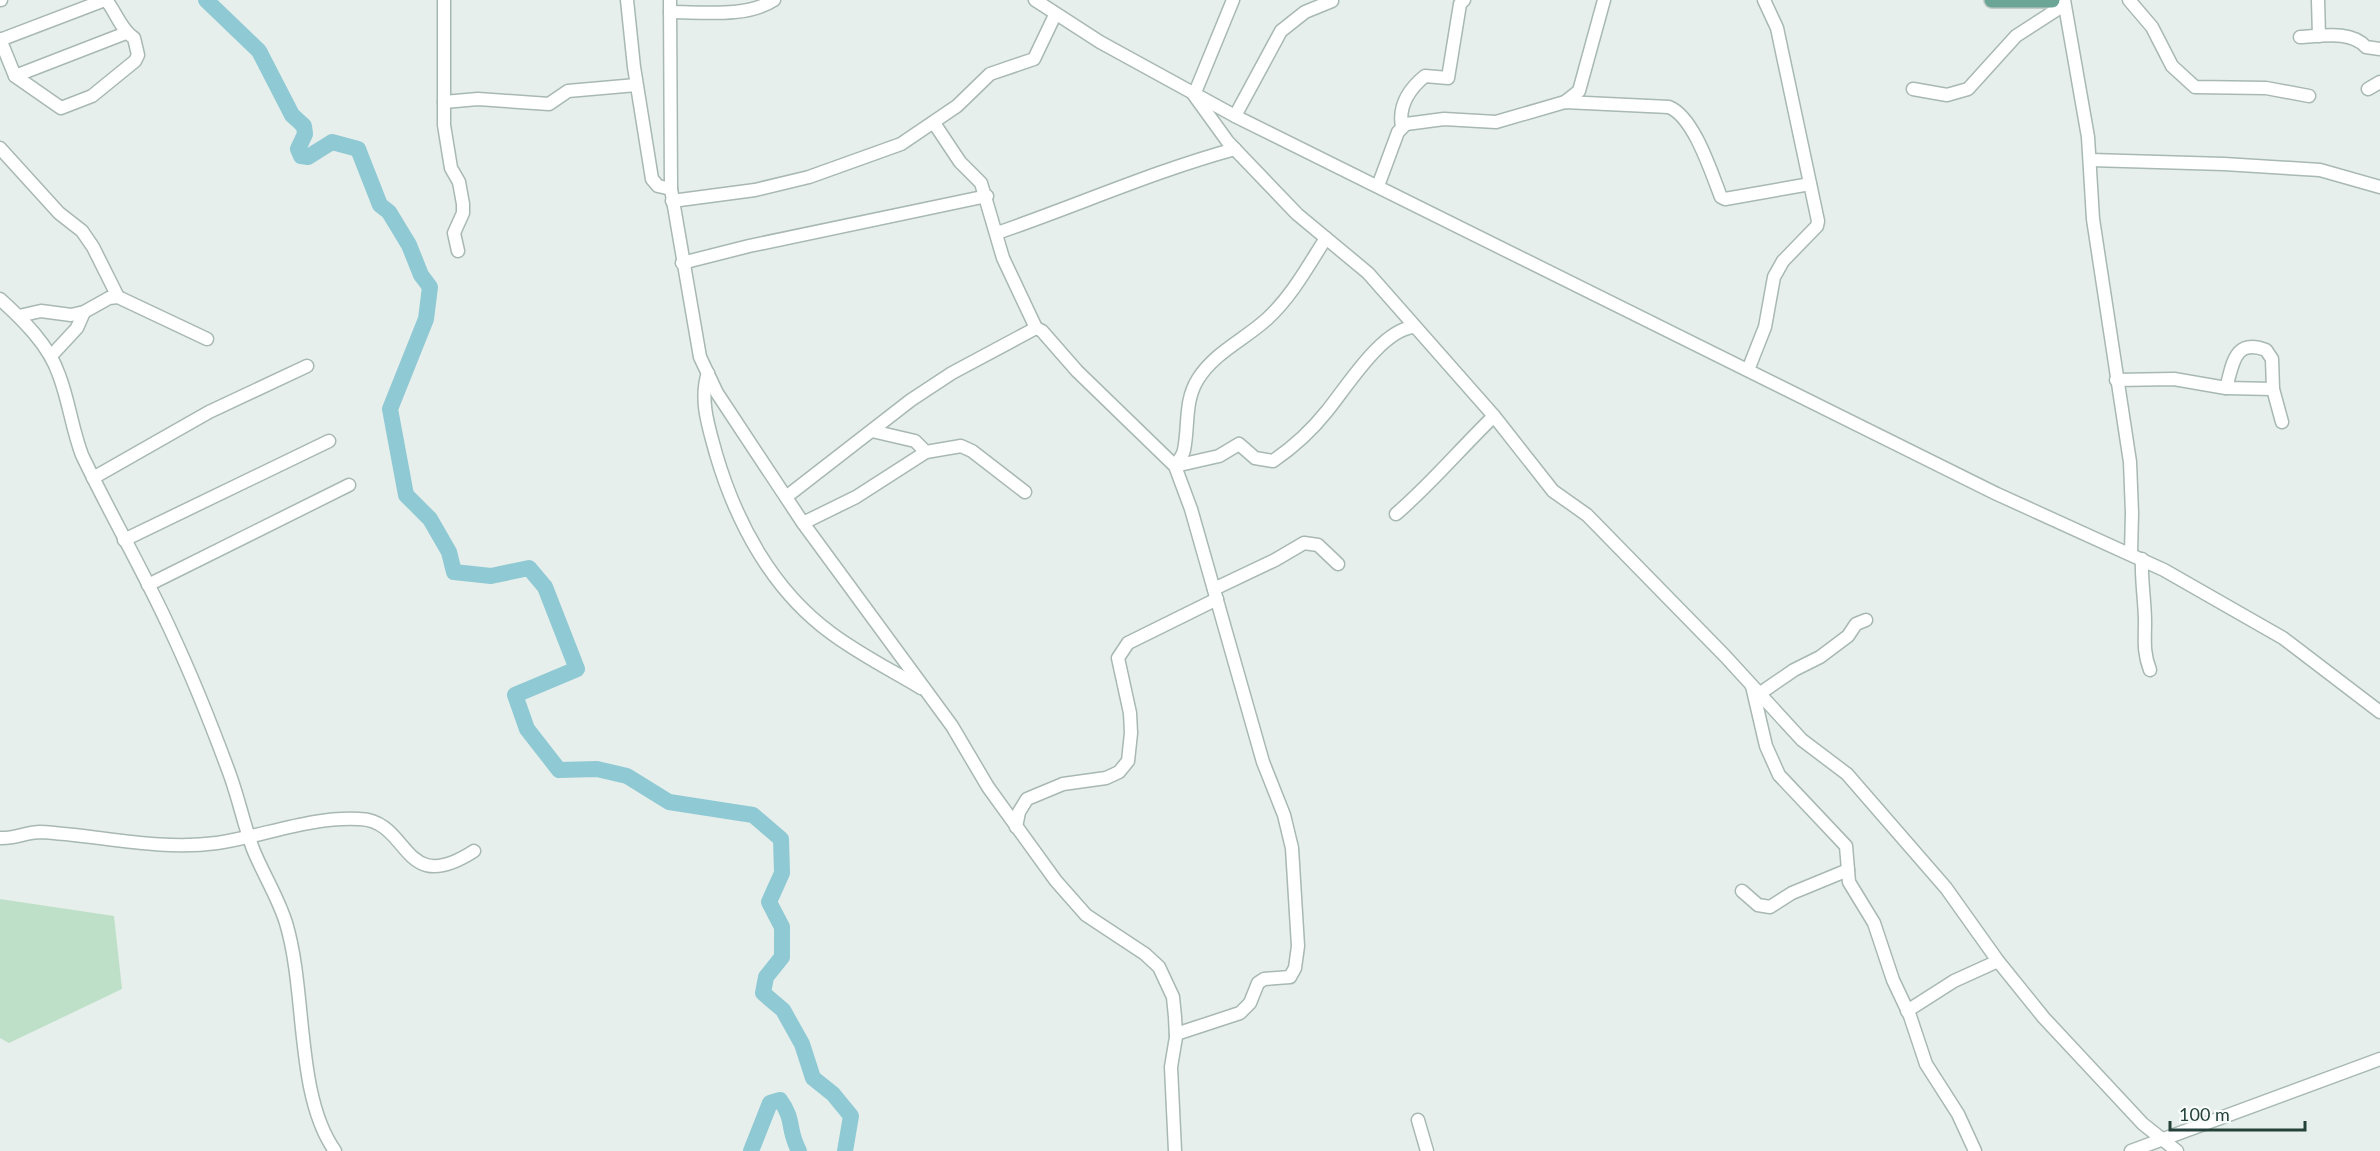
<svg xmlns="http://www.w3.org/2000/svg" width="2380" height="1151" font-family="Lato,sans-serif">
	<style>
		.green { fill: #bfe0c8 }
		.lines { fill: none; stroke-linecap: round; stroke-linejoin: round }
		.river { stroke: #8ec9d4; stroke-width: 16 }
		.minor-casing { stroke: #a8b8b2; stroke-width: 15 }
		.major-casing { stroke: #c2cac8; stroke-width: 18 }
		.minor { stroke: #fff; stroke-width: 12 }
		.major { stroke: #6aa596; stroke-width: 15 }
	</style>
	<rect width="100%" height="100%" fill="#e6efeb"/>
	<path class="green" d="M0 899 114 916 122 989 9 1043 0 1038Z"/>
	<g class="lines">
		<g class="river">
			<path d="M206 0 259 51 292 115 304 126 305 134 298 149 301 156 308 157 332 142 358 149 380 205 389 212 409 245 421 275 430 287 426 319 390 409 406 495 430 519 449 552 454 572 491 576 529 568 545 587 577 669 515 695 527 729 559 770 597 769 627 776 669 802 753 815 781 839 782 873 769 902 782 927V957L766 977 763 993 783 1010 802 1044 813 1078 833 1094 851 1116 845 1151"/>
			<path d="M751 1151 770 1103 780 1100C795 1120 787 1129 799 1151"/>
		</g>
		<g class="minor-casing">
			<g id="minor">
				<path d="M0 0H1"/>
				<path d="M444 0V102L478 99 549 104 568 91 636 85"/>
				<path d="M627 0 634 67 652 179 658 186 671 189"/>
				<path d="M670 0 671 189 700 357 717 393 803 523 952 726 988 787 1056 881 1086 915 1145 954 1159 967 1173 997 1175 1017 1176 1037 1171 1067 1175 1151"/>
				<path d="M1035 0 1100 42 1235 116 1997 494 2164 570 2283 638 2380 712"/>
				<path d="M1233 0 1194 95 1228 142 1297 214 1368 273 1494 416 1553 491 1587 515 1725 656 1802 740 1847 774 1946 888 1998 961 2044 1018 2143 1124 2177 1151"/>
				<path d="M2064 0 2088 137 2093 219 2130 462 2132 513 2131 553"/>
				<path d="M2129 0 2152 27 2172 66 2195 87 2266 88 2309 96"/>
				<path d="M2318 0 2319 36"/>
				<path d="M670 12C702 12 746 18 774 0"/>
				<path d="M2300 37C2322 36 2351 30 2366 47L2380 49"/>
				<path d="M0 39 15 76 61 108 92 96 135 61 138 55 134 38C121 30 116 12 106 0"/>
				<path d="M0 40 105 0"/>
				<path d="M15 76 126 33"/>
				<path d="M1913 89 1947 95 1968 89 2016 36 2064 5"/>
				<path d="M2368 89 2380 82"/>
				<path d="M444 102V125L451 168 459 182 463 204V213L454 233 458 251"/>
				<path d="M1565 102 1579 91 1604 0"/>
				<path d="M1235 116 1281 31 1305 12 1332 1"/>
				<path d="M934 123 960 162 981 183 1003 258 1036 328"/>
				<path d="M1402 127C1398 105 1409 89 1425 76L1448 78 1460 4 1464 0"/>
				<path d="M0 148 59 213 82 231 93 247 118 297"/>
				<path d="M2091 160 2224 164 2320 170 2380 187"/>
				<path d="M1378 186 1398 132 1406 124 1444 119 1496 122 1565 102 1669 107C1694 117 1711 172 1721 197L1725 199 1810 184"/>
				<path d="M672 201 755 190 809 177 901 144 957 106 990 74 1034 59 1055 15"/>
				<path d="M997 233C1076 206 1154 171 1235 149"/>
				<path d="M682 263 749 246 987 196"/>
				<path d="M0 299C23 320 49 345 59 375 69 401 72 429 82 455 110 514 143 570 170 629 192 676 212 726 230 775 239 800 244 825 253 849 263 874 278 897 286 923 307 992 295 1095 335 1151"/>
				<path d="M19 316 41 311 71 315 84 312 109 298 118 297 207 339"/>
				<path d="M51 356 77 328 84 312"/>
				<path d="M1748 370 1765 327 1774 277 1783 261 1817 226 1818 221 1777 28 1764 0"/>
				<path d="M708 373C699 400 709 428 716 454 736 522 772 590 831 633 859 654 891 670 921 688"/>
				<path d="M2116 380 2174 379 2226 388 2273 389"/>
				<path d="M2226 388C2233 364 2234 338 2266 350L2272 359 2273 389 2282 422"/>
				<path d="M872 431 915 441 926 452 961 446 972 451 1025 492"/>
				<path d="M1175 466 1219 456 1239 444 1255 458 1273 461C1292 448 1312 430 1327 411 1346 388 1382 329 1414 327"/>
				<path d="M1175 466C1178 461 1183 456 1184 450 1189 426 1184 401 1198 379 1215 352 1244 340 1267 319 1292 296 1308 266 1326 238"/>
				<path d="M93 478 209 412 307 366"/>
				<path d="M786 497 911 400 952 373 1036 328 1042 331 1077 371 1175 466 1191 509 1263 762 1284 815 1292 848 1298 946 1295 968 1290 977 1264 979 1258 983 1250 1003 1240 1013 1176 1034"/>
				<path d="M1396 514C1431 484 1460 449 1494 416"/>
				<path d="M803 523 856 497 926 452"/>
				<path d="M124 540 329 441"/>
				<path d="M2142 559C2141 581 2145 601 2145 622 2145 640 2143 652 2150 670"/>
				<path d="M148 585 349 485"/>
				<path d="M1214 589 1275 560 1304 543 1318 545 1338 564"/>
				<path d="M1752 686 1766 746 1779 775 1846 846 1849 882 1874 923 1893 980 1910 1016 1926 1064 1958 1114 1975 1151"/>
				<path d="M1759 694 1794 670 1820 657 1848 636 1856 624 1866 620"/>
				<path d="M1016 827 1019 812 1027 799 1063 784 1106 778 1119 772 1128 761 1131 733 1130 713 1118 658 1128 643 1217 599"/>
				<path d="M0 838C14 839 27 832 40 832 99 835 158 851 217 843 264 836 312 816 360 819 411 821 401 898 474 851"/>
				<path d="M1742 891 1758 905 1770 907 1792 893 1848 870"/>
				<path d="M1907 1011 1954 981 1998 961"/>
				<path d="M1418 1120 1427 1151"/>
				<path d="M2131 1151 2380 1059"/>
			</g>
		</g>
		<g class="major-casing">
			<path id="major" d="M1992 0H2052"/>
		</g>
		<use href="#minor" class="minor"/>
		<use href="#major" class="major"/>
	</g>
	<path d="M2170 1121v9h135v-9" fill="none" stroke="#24423a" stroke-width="3"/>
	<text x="2179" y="1121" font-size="18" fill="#24423a" stroke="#f7fbf9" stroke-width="4.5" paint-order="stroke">100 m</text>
</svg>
